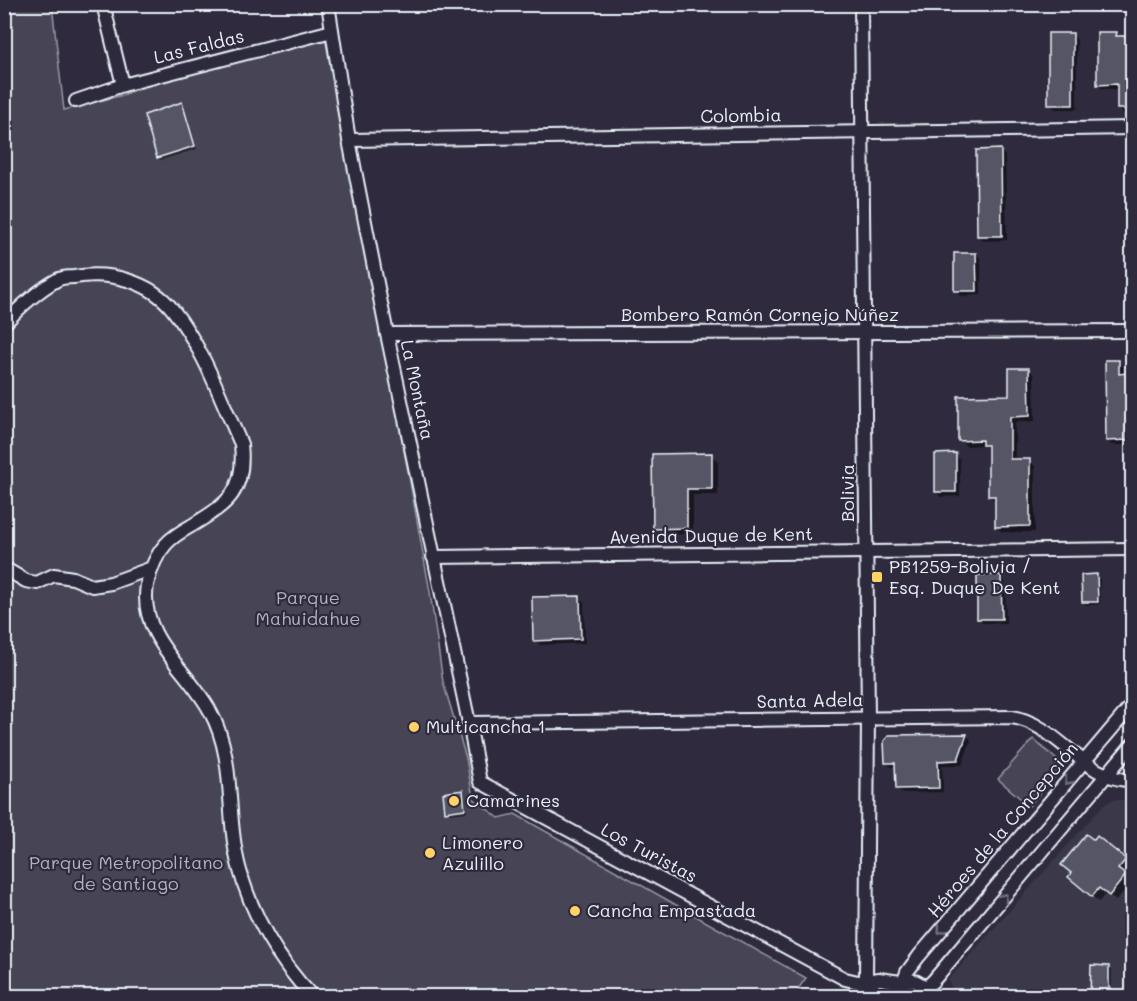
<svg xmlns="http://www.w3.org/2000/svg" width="1137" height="1001" font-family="Mali,sans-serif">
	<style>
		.built { fill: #3b3749 }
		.green { fill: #464455; stroke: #979aa6; stroke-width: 1.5 }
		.shadow { fill: #0007 }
		.building { fill: #575565; stroke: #e8f1f8; stroke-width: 1.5 }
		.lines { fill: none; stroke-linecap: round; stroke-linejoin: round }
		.street-casing { stroke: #e8f1f8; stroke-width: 16 }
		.street { stroke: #2f2a3d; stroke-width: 12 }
		.oneway { stroke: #70707e }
		.poi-dot { fill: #ffd166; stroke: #2f2a3d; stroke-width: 2 }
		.labels { text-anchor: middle; stroke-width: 4.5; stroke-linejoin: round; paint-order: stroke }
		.street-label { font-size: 18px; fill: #e8f1f8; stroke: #2f2a3d }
		.poi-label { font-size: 18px; fill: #e8f1f8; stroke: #2f2a3d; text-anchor: start }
		.park-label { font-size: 18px; fill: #afb4bf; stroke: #2f2a3d }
	</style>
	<rect width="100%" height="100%" fill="#2f2a3d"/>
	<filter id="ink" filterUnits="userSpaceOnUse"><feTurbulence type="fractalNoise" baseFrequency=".0167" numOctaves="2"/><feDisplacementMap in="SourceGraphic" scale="12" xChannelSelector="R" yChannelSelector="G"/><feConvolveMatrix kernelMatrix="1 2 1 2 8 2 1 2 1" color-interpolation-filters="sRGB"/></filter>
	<g filter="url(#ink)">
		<path class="built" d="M1113 800H1132V996H955L948 980 1104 804Z"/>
		<g class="green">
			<path d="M5 5H52L64 110 123 95 154 81 325 37 408 471 430 592 443 682 466 758 473 798 499 818 515 814 806 978 798 989 807 996H5Z"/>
			<path d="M1033 739 1064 766 1029 806 998 779Z"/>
		</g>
		<g class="shadow">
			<path d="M1116 33 1120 38H1132V113H1123L1118 108V89H1103L1098 84Z"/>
			<path d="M1072 35 1077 39V109H1055L1050 104Z"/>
			<path d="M181 104 184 107 197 149 161 160 158 158 146 116Z"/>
			<path d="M1001 151 1005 156 1007 240 984 241 979 236Z"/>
			<path d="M976 254 981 259V295L960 296 956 291Z"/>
			<path d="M1118 361 1123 366V375H1127L1131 380 1132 445H1112L1107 440Z"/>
			<path d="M1029 369 1034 375 1035 421 1015 422V461H1029L1035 466V532H1002L996 526V502L990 496 989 450 985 445 966 446 960 440 1011 396Z"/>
			<path d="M711 455 718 462V495H693V534L661 535 654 528Z"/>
			<path d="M955 455 960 460V496L941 497 936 492Z"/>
			<path d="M1001 576 1005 581 1006 623H983L979 619Z"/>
			<path d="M1097 576 1100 579V604L1086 605 1083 602Z"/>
			<path d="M579 597 584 602 585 643 540 645 535 640Z"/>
			<path d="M967 736 971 740 962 765H942L943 792 903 793 898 789 897 767H891L886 762 889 737Z"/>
			<path d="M462 792 465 795 467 812 450 814 447 811Z"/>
			<path d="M1097 838 1131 867 1124 876 1131 883 1116 901 1106 893 1099 902 1076 883Z"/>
			<path d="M1109 967 1112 970 1111 996H1092Z"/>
		</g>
		<g class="building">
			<path d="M1097 32H1117L1116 36H1132V109H1117V84L1097 85Z"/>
			<rect x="1048" y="33" width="25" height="72"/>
			<path d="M182 102 195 146 157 158 144 115Z"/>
			<path d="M1001 149 1002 236H977L976 150Z"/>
			<path d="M954 253H976L977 291H954Z"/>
			<path d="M1105 360H1119V374L1127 373 1128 440 1106 441Z"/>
			<path d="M1009 368H1029L1030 416 1010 417V459H1030V526L995 527V496H988V445H982V440L958 441V396L1009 395Z"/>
			<path d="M712 453V489H687V528L653 529 652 454Z"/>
			<path d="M956 453V492H935V454Z"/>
			<path d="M1097 574 1098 602H1082L1081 575Z"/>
			<path d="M977 575H1001L1002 619H977Z"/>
			<path d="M580 596 581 639 533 641 532 597Z"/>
			<path d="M967 734 958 760 938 761 939 788 896 789 895 763H885L884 741 889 735Z"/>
			<path d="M463 790 465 809 445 812 443 793Z"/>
			<path d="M1086 834 1094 840 1097 836 1126 859 1118 869 1126 875 1109 896 1099 888 1092 897 1068 877 1071 873 1061 865Z"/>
			<path d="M1091 965 1109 966V996H1090Z"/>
		</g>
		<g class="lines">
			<g class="street-casing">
				<g id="street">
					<path d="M103 4 123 85"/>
					<path d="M328 4 349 140 387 334 469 723 480 782 845 979 858 982 879 979 901 982"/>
					<path d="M861 4 868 718 866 980"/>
					<path d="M76 101 123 85 332 31"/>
					<path d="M349 140 1132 128"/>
					<path d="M4 324C19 308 37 291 57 280 62 277 69 277 74 277 110 271 150 281 173 310 204 349 221 400 241 444 246 491 229 503 191 526 182 531 173 536 166 544 156 555 150 571 147 585 138 637 189 671 210 711 237 760 225 816 239 867 251 914 279 962 312 996"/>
					<path d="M387 334 1132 331"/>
					<path d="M433 557 1132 549"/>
					<path d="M4 568 26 581 37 583 54 575 73 578 92 586 111 583 152 568"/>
					<path d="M469 723 1012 717C1058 724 1084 781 1132 780"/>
					<path d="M866 980 879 996"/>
					<path d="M904 981 907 972 919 956 1132 705"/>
					<path d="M925 988 933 981 1132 745"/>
					<path d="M893 996 898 985C911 976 924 981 927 996"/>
				</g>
			</g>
			<use href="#street" class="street"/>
		</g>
		<defs><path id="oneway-chevron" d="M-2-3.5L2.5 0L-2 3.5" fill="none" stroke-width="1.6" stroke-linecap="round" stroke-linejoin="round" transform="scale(1.5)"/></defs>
		<g class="oneway">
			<use href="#oneway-chevron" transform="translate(1068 781) rotate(130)"/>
			<use href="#oneway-chevron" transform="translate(1004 897) rotate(-50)"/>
			<use href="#oneway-chevron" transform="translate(941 930) rotate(130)"/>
		</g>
	</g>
	<g class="poi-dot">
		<rect x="871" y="571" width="12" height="12" rx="3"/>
		<circle cx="414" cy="727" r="6"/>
		<circle cx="454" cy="801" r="6"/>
		<circle cx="430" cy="853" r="6"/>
		<circle cx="575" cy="911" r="6"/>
	</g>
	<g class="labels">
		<g class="street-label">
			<text transform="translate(199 47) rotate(-14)" y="6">Las Faldas</text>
			<text transform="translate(741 116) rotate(-1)" y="6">Colombia</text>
			<text x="760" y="321">Bombero Ramón Cornejo Núñez</text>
			<text transform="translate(417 390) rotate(78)" y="6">La Montaña</text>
			<text transform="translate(848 493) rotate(-90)" y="6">Bolivia</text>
			<text transform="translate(711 536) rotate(-1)" y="6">Avenida Duque de Kent</text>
			<text transform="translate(810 701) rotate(-1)" y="6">Santa Adela</text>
			<text transform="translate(1003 830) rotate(-50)" y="6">Héroes de la Concepción</text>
			<text transform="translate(649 853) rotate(28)" y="6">Los Turistas</text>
		</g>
		<g class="poi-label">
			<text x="889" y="573">PB1259-Bolivia /<tspan x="889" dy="21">Esq. Duque De Kent</tspan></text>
			<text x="426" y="733">Multicancha 1</text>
			<text x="466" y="807">Camarines</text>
			<text x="442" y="849">Limonero<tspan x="442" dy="21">Azulillo</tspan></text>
			<text x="587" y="917">Cancha Empastada</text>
		</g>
		<g class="park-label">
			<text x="308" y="604">Parque<tspan x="308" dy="21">Mahuidahue</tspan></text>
			<text x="126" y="869">Parque Metropolitano<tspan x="126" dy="21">de Santiago</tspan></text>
		</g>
	</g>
	<rect width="1137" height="1001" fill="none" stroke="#2f2a3d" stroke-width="24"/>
	<rect x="12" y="12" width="1113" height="977" fill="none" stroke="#e8f1f8" stroke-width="2" filter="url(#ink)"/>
</svg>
